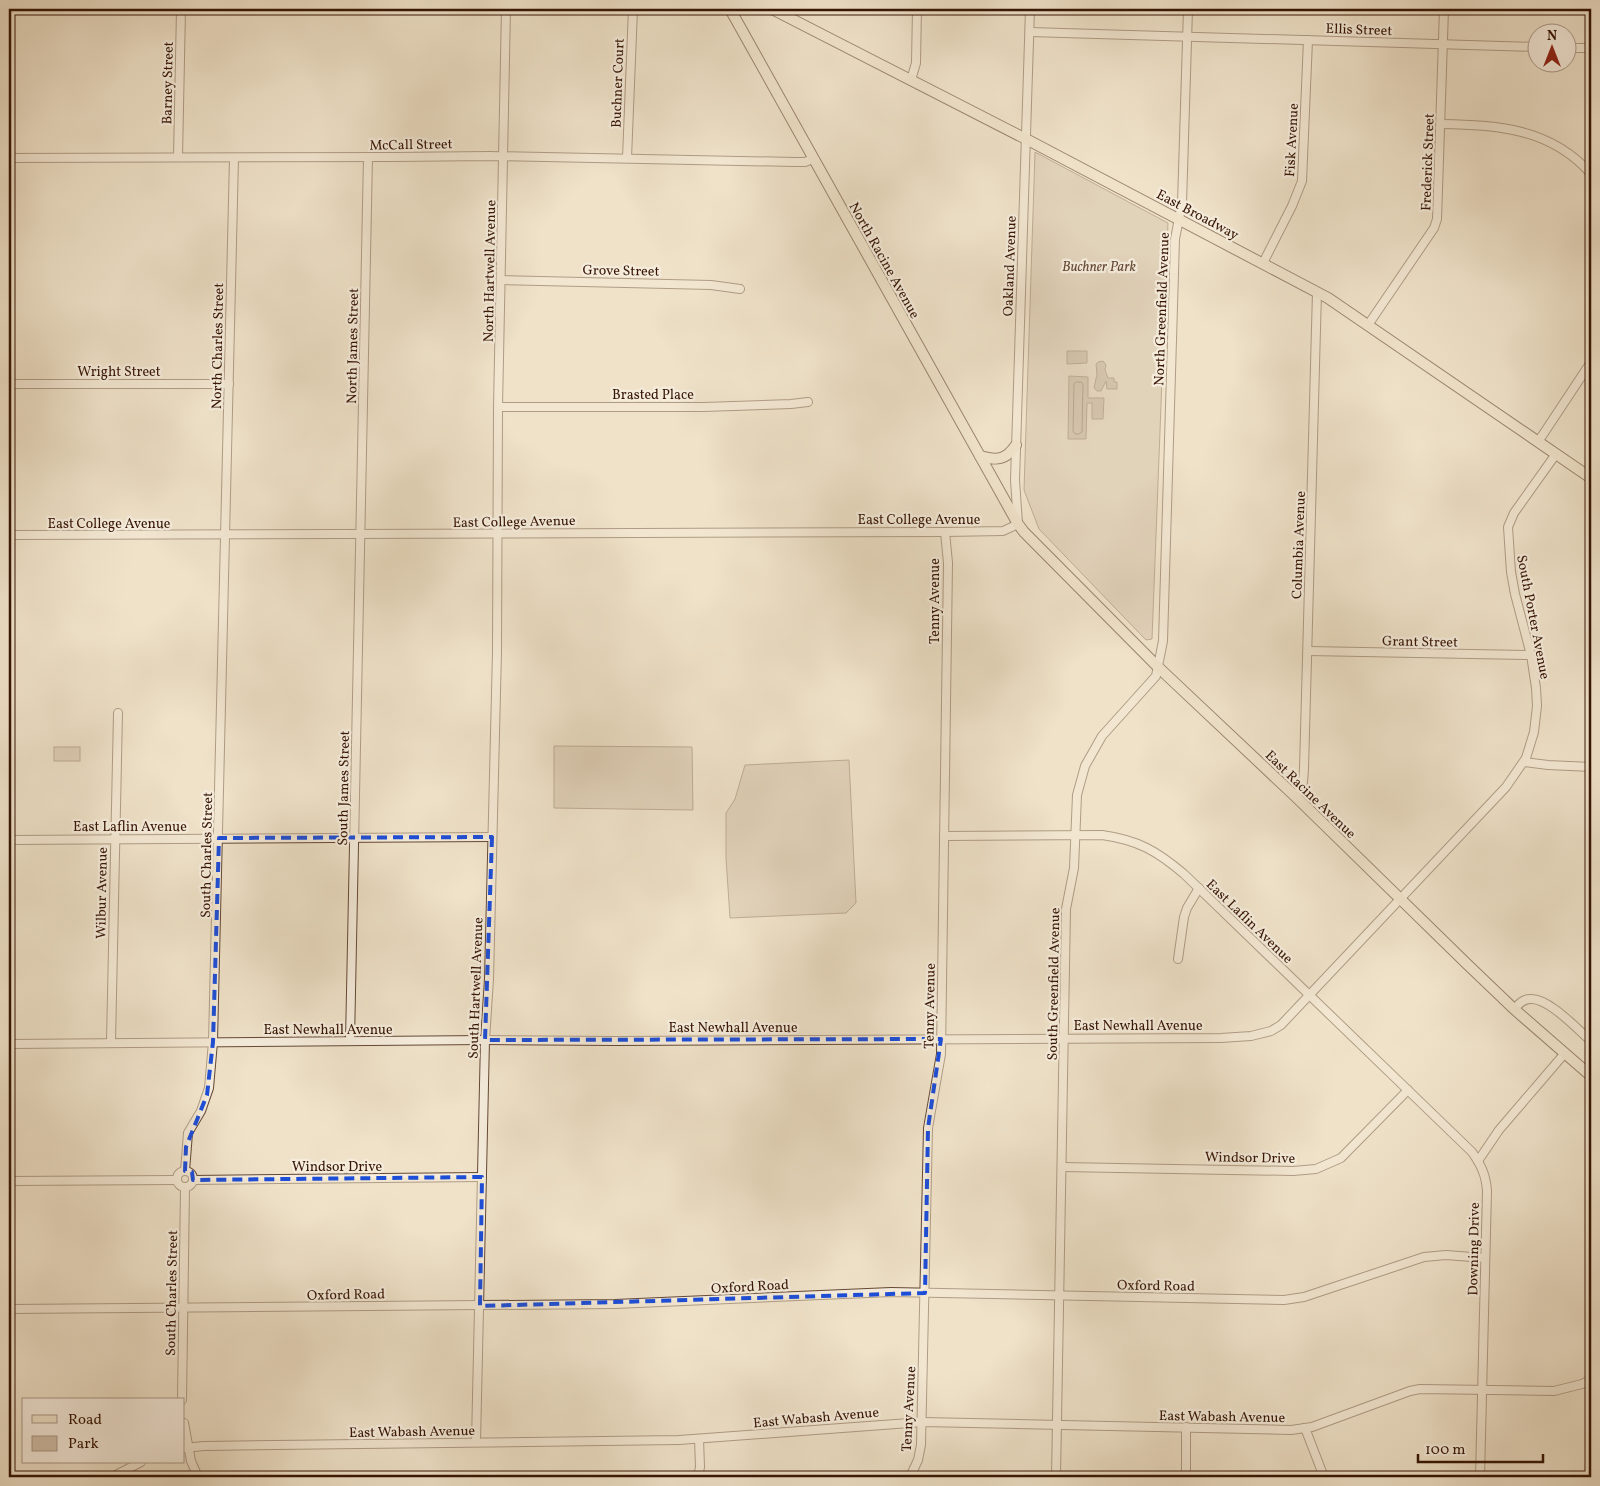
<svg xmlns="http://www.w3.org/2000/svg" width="1600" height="1486" font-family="Vollkorn,serif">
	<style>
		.green { fill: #d0bfa8; stroke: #836a56 }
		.water { fill: #b09c86; stroke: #7f6652 }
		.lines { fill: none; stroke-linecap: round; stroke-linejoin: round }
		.shore { stroke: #735845; stroke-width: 1 }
		.minor-casing { stroke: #644835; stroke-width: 10 }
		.major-casing { stroke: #361504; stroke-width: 12 }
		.minor { stroke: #f5ecdc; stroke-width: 8 }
		.major { stroke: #efe2c9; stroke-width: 10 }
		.marked { fill: none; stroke: #1d4ed8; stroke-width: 4; stroke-dasharray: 10 6; stroke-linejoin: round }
		.labels { text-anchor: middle; stroke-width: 4.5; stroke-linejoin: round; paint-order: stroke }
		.street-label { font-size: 14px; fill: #361504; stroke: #f5ecdc }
		.park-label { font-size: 14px; font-style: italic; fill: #644835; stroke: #f5ecdc }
	</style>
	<rect width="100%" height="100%" fill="#efe2c9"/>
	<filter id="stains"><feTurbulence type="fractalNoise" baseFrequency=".004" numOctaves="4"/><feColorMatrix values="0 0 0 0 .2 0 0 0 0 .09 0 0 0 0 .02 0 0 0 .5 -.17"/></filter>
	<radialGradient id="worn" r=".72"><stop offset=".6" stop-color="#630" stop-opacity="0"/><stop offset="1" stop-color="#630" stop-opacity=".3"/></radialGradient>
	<g class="green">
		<path d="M1035 152 1168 223 1152 639 1146 640 1039 529 1024 490Z"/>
		<path d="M554 746 692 747 693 810 554 808Z"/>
		<rect x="54" y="747" width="26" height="14"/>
		<path d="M849 760 856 903 846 913 730 918 726 858V813L735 799 745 765Z"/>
	</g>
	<g class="water">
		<path d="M1067 351H1087V363L1067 364Z"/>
		<path d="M1103 361 1106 365 1105 370 1108 378H1114V382H1117V389H1107L1106 381 1101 391H1097L1094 388 1097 374 1096 364 1098 362Z"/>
		<path d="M1069 376 1088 377V398H1104L1103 419H1092V403H1087L1086 439H1068Z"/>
	</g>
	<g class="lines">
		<path class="shore" d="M1076 382H1081L1083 384 1082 432 1079 434H1075L1073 431 1074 384Z"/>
		<g class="minor-casing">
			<g id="minor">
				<path d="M1030 32 1538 47"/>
				<path d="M1568 48H1591"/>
				<path d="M911 80 916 63 917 9"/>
				<path d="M1441 124C1497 125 1551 128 1591 174"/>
				<path d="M178 157 181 9"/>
				<path d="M9 158 394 157 489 156 795 162H805L813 159"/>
				<path d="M627 158 633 9"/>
				<path d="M1263 263 1292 206 1302 181 1308 40"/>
				<path d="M501 280 711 285 740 289"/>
				<path d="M1368 325 1434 228 1437 219 1444 9"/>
				<path d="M9 384H229"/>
				<path d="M498 407H703L791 404 808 402"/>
				<path d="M1538 442 1591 362"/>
				<path d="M9 535 945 532 1003 531 1018 524 1015 480 1030 9"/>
				<path d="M1308 651 1531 655"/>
				<path d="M1524 762 1548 765 1591 767"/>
				<path d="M1296 797 1303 782 1304 769 1317 292"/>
				<path d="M944 836 1102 835C1138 840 1157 851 1184 874L1472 1152C1481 1165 1486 1175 1487 1191L1480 1477"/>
				<path d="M9 840 492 837"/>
				<path d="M1178 959 1184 917 1187 908 1199 888"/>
				<path d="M1514 1009C1519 1004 1523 999 1530 999 1548 997 1578 1030 1591 1041"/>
				<path d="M350 1041 368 157"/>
				<path d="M111 1042 118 713"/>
				<path d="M9 1044 485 1040 615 1041 1221 1038 1251 1036 1271 1031 1281 1025 1506 787 1526 758 1534 732 1537 706 1536 688 1531 655 1515 594 1511 572 1508 527 1514 513 1556 454"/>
				<path d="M1478 1161 1499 1130 1565 1053"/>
				<path d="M1062 1167 1293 1171 1316 1169 1341 1158 1408 1090"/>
				<circle cx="185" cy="1179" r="8"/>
				<path d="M185 1171 188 1133 201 1111 209 1088 213 1042 234 158"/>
				<path d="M193 1180 482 1177"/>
				<path d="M9 1181 176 1180"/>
				<path d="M9 1309 615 1304 891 1292 1284 1300 1304 1297 1424 1257 1446 1255 1485 1258"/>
				<path d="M182 1400 185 1188"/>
				<path d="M184 1423 191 1461 198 1477"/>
				<path d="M1305 1428 1322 1472"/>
				<path d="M476 1442 485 1040 489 979 497 652 498 407 506 9"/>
				<path d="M184 1448 204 1446 679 1440 923 1422 1291 1430 1312 1427 1410 1391 1420 1389 1554 1391 1582 1384 1591 1379"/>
				<path d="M112 1477 141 1462"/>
				<path d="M698 1477 700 1467 699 1439"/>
				<path d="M910 1477 918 1460 921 1445 928 1128 941 1054 948 563 945 532"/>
				<path d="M1056 1477 1066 909 1074 868 1077 795 1085 766 1102 736 1156 676 1163 641 1175 239 1182 203 1188 9"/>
				<path d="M1186 1477V1427"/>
			</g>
		</g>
		<g class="major-casing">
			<g id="major">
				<path d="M730 9 1018 524 1024 532 1158 667 1296 797 1468 965 1514 1009 1591 1076"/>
				<path d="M772 9 1026 139 1328 298 1591 478"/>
				<path d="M980 456C997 461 1006 460 1016 445"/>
			</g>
		</g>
		<use href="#minor" class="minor"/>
		<use href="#major" class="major"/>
	</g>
	<path d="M0 0H1600V1486H0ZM492 837 485 1040 941 1039 928 1128 925 1293 480 1306 482 1177 193 1180 192 1172 185 1171 186 1147 207 1095 213 1042 219 838Z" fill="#efe2c9" fill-opacity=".55" fill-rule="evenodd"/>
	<path class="marked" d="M492 837 485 1040 941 1039 928 1128 925 1293 480 1306 482 1177 193 1180 192 1172 185 1171 186 1147 207 1095 213 1042 219 838Z"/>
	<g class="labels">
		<g class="street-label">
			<text transform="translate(1359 29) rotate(2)" y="5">Ellis Street</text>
			<text transform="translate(167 83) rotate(-89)" y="5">Barney Street</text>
			<text transform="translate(617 83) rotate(-88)" y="5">Buchner Court</text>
			<text transform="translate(1291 140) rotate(-87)" y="5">Fisk Avenue</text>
			<text transform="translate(411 144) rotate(-1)" y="5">McCall Street</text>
			<text transform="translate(1427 162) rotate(-88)" y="5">Frederick Street</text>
			<text transform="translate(1198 214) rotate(28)" y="5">East Broadway</text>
			<text transform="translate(885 260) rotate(61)" y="5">North Racine Avenue</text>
			<text transform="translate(1009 266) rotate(-88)" y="5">Oakland Avenue</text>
			<text transform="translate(621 270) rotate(1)" y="5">Grove Street</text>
			<text transform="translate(489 271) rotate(-89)" y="5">North Hartwell Avenue</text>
			<text transform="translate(1161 309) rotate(-88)" y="5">North Greenfield Avenue</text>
			<text transform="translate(217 346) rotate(-89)" y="5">North Charles Street</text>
			<text transform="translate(352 346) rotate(-89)" y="5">North James Street</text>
			<text x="119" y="376">Wright Street</text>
			<text x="653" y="399">Brasted Place</text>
			<text x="919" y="524">East College Avenue</text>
			<text transform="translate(514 521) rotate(-1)" y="5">East College Avenue</text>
			<text x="109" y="528">East College Avenue</text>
			<text transform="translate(1298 545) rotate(-88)" y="5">Columbia Avenue</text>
			<text transform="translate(934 601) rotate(-90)" y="5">Tenny Avenue</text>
			<text transform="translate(1534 617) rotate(79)" y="5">South Porter Avenue</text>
			<text transform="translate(1420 641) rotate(1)" y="5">Grant Street</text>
			<text transform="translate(343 788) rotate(-89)" y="5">South James Street</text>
			<text transform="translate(1311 794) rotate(44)" y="5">East Racine Avenue</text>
			<text x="130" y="831">East Laflin Avenue</text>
			<text transform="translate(206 855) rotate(-89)" y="5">South Charles Street</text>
			<text transform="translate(101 893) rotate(-89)" y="5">Wilbur Avenue</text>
			<text transform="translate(1250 921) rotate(44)" y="5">East Laflin Avenue</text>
			<text transform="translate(1053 984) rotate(-89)" y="5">South Greenfield Avenue</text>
			<text transform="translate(475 988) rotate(-88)" y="5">South Hartwell Avenue</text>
			<text transform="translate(929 1006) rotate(-89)" y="5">Tenny Avenue</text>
			<text x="1138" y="1030">East Newhall Avenue</text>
			<text x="733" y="1032">East Newhall Avenue</text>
			<text x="328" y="1034">East Newhall Avenue</text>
			<text transform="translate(1250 1157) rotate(1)" y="5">Windsor Drive</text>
			<text x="337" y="1171">Windsor Drive</text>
			<text transform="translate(1473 1249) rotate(-89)" y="5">Downing Drive</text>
			<text transform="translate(1156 1285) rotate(1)" y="5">Oxford Road</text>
			<text transform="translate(750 1286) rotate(-3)" y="5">Oxford Road</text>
			<text transform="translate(171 1293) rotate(-89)" y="5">South Charles Street</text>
			<text transform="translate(346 1294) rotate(-1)" y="5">Oxford Road</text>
			<text transform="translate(908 1409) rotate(-87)" y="5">Tenny Avenue</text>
			<text transform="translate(1222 1416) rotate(1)" y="5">East Wabash Avenue</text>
			<text transform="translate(816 1417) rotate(-5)" y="5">East Wabash Avenue</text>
			<text transform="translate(412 1431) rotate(-1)" y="5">East Wabash Avenue</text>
		</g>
		<g class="park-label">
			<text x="1099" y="271">Buchner Park</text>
		</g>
	</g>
	<rect width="1600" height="1486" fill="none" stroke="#efe2c9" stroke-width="30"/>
	<rect x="10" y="10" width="1580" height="1466" fill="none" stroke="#361504" stroke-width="2.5"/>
	<rect x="15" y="15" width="1570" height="1456" fill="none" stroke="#361504"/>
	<rect x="22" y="1398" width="162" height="65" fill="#f5ecdc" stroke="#a99686"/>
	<rect x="32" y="1415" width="25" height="8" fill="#efe2c9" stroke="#a99686"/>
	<text x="68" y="1424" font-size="15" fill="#361504">Road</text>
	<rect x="32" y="1436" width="25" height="15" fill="#d0bfa8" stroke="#a99686"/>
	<text x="68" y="1448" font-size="15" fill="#361504">Park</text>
	<g transform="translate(1552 48)"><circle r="24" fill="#f5ecdc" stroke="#a99686"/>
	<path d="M0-4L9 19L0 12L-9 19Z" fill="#8f2418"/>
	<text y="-8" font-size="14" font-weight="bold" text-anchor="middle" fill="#361504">N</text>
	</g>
	<path d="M1418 1454v8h125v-8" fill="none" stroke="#361504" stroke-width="2.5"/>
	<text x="1425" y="1454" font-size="15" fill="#361504" stroke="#f5ecdc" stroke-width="4" paint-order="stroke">100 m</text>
	<rect width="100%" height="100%" filter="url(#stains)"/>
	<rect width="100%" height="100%" fill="url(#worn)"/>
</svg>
